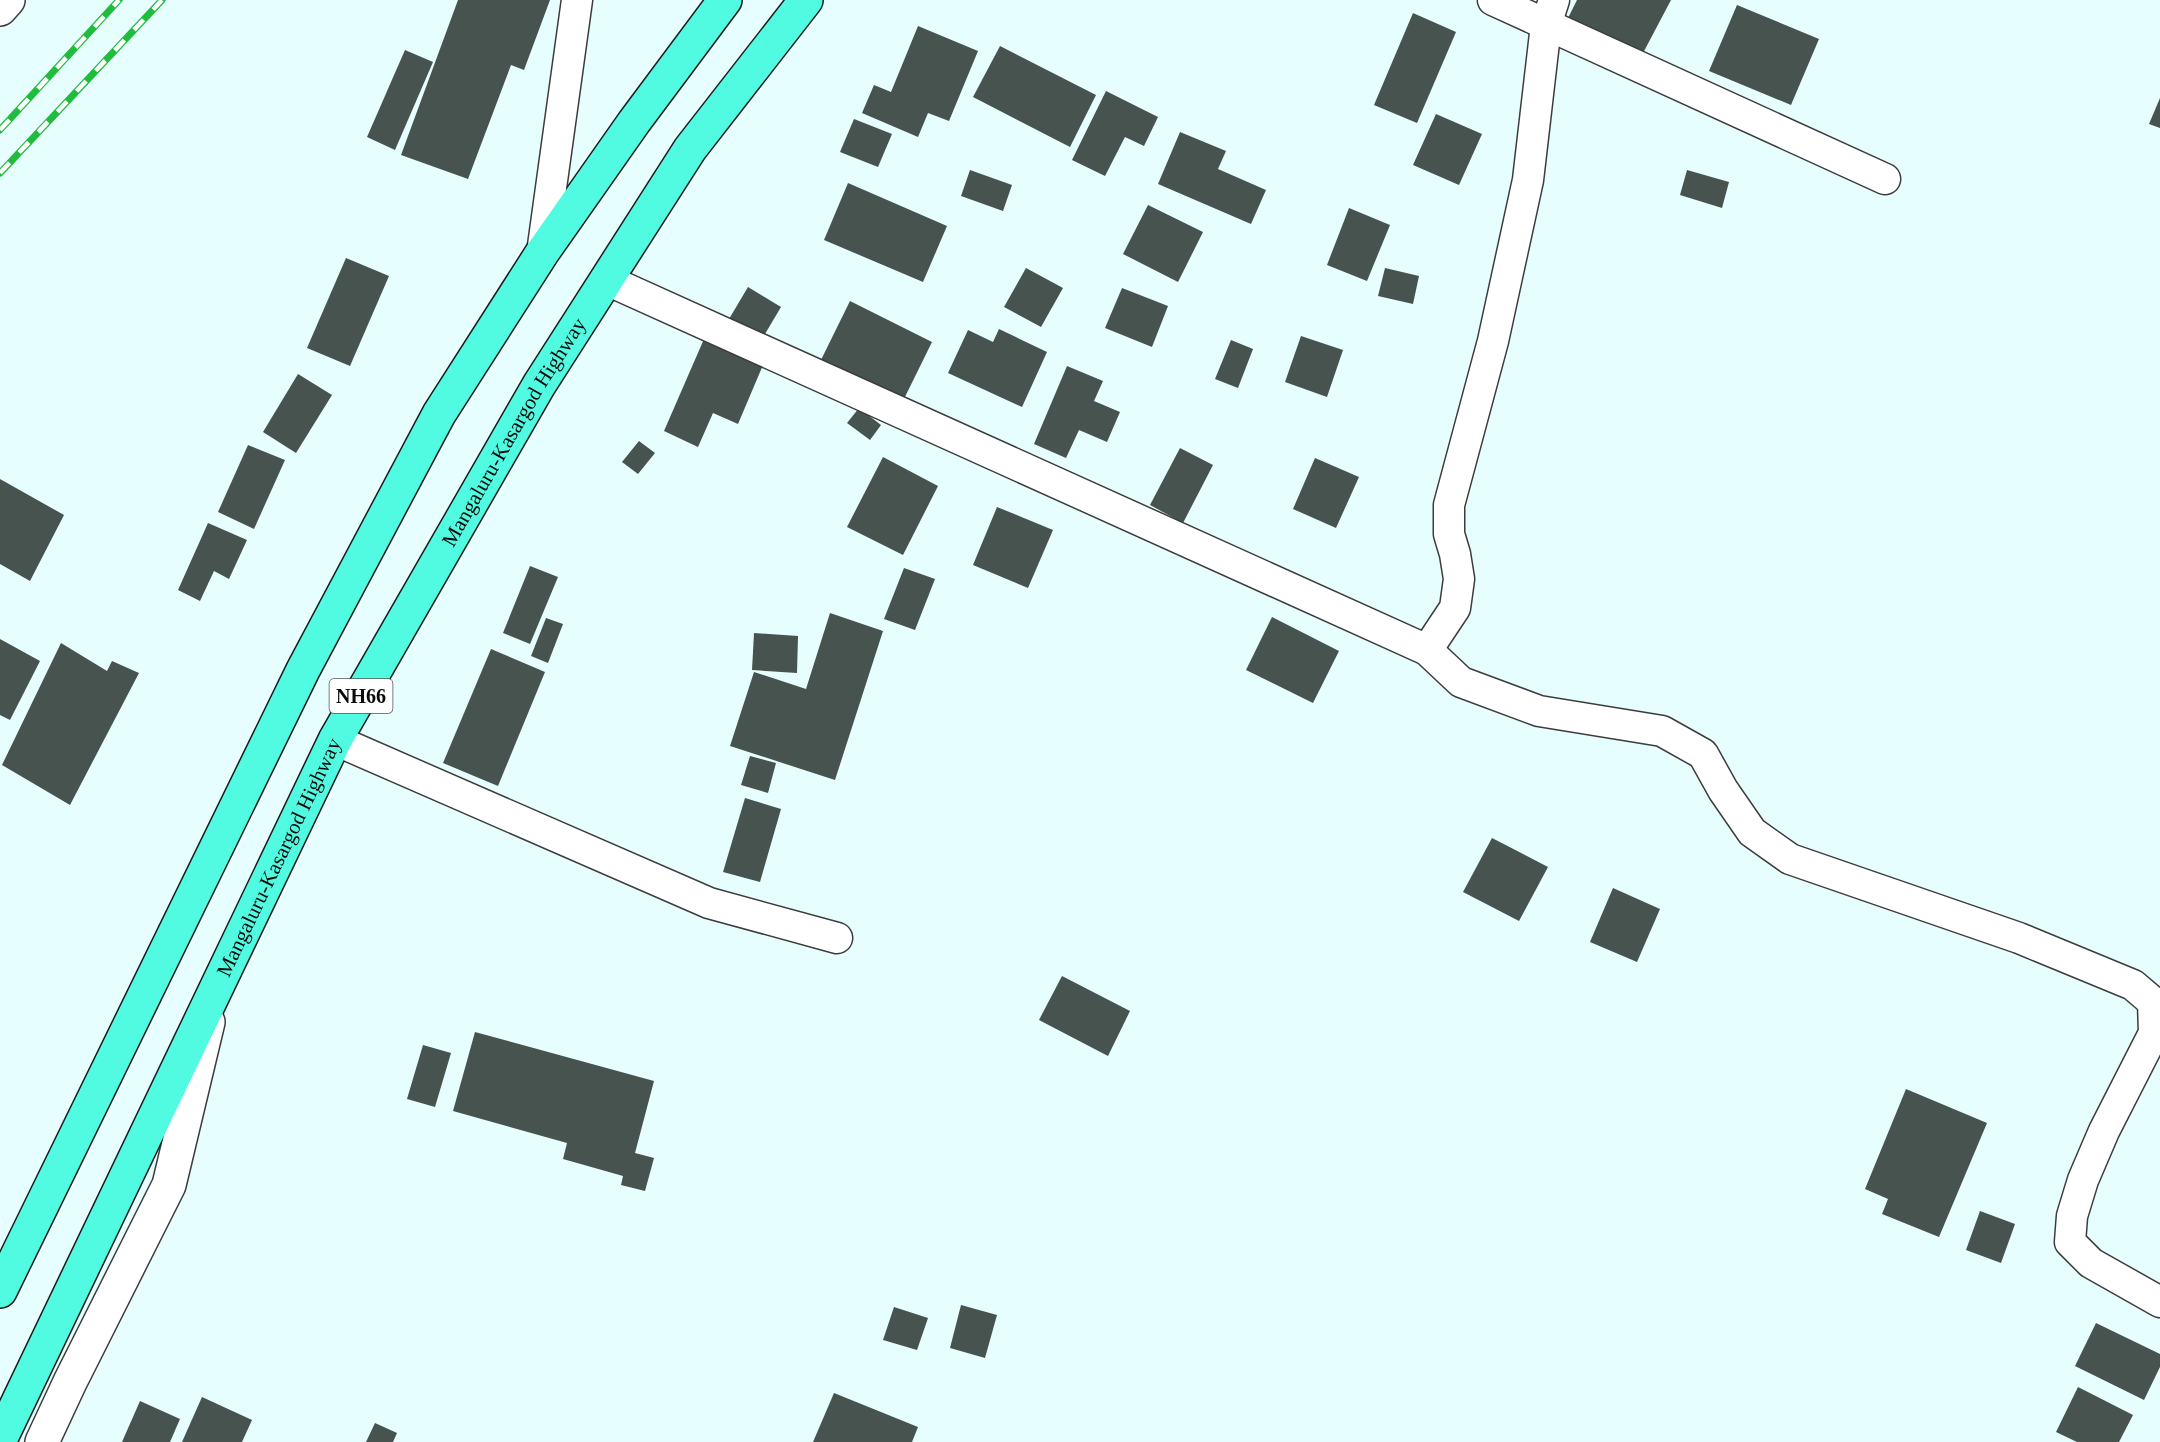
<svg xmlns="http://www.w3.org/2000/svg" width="2160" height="1442" font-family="Georgia,serif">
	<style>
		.building { fill: #46534e }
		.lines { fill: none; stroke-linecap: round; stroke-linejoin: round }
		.minor-casing { stroke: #3d3d3d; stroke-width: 33 }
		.tertiary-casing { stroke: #3d3d3d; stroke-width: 36 }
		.trunk-casing { stroke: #1b1b1b; stroke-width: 36 }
		.minor { stroke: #fff; stroke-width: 30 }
		.tertiary { stroke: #fff; stroke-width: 33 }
		.trunk { stroke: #51fbe1; stroke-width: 33 }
		.rail-casing { stroke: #1fbc3e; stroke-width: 7 }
		.rail { stroke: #fff; stroke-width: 4.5; stroke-dasharray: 14; stroke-linecap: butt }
		.labels { text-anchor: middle; stroke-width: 6; stroke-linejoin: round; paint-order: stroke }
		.shield { fill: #fff; stroke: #545454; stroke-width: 1.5 }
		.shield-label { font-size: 20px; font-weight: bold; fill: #0a0a0a }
		.street-label { font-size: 21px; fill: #0a0a0a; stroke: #fff }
	</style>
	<rect width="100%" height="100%" fill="#e7feff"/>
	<g class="building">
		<path d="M458 0H550L524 70 511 65 468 179 401 155Z"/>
		<path d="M1577 0H1671L1642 55 1568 18Z"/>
		<path d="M1737 5 1819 39 1791 105 1709 71Z"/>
		<path d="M1413 13 1456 32 1417 123 1374 105Z"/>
		<path d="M918 26 978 51 949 121 928 113 918 137 862 113 874 85 891 92Z"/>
		<path d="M1000 46 1096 95 1070 147 973 97Z"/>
		<path d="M405 50 433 62 395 150 367 137Z"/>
		<path d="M1106 91 1158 117 1144 146 1125 137 1105 176 1072 160Z"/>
		<path d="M2160 98V128L2149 124Z"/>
		<path d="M1436 114 1482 134 1459 185 1413 165Z"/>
		<path d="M854 119 892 134 878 167 840 152Z"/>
		<path d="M1180 132 1226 151 1218 169 1266 190 1251 224 1158 184Z"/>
		<path d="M970 170 1012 185 1003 211 961 196Z"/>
		<path d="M1687 170 1729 182 1722 208 1680 195Z"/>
		<path d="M848 183 947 226 923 282 824 240Z"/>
		<path d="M1148 205 1203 232 1178 282 1123 254Z"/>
		<path d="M1349 208 1390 225 1367 281 1327 265Z"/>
		<path d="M346 258 389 276 350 366 307 348Z"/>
		<path d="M1026 268 1063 288 1041 327 1004 307Z"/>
		<path d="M1385 268 1419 276 1413 304 1378 296Z"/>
		<path d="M748 287 781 307 762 339 729 319Z"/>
		<path d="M1122 288 1168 306 1152 347 1105 328Z"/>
		<path d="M850 301 932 342 901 405 819 364Z"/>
		<path d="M999 329 1047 352 1022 407 948 373 968 330 993 342Z"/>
		<path d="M1301 336 1343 350 1327 397 1285 382Z"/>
		<path d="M704 339 763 365 738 424 713 413 698 447 664 431Z"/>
		<path d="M1231 340 1253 349 1238 388 1215 379Z"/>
		<path d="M1067 366 1103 381 1094 401 1120 412 1107 442 1079 430 1066 458 1034 444Z"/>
		<path d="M298 374 332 395 296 453 263 432Z"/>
		<path d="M859 408 881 425 870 440 847 423Z"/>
		<path d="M639 441 655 453 638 474 622 462Z"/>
		<path d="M248 445 285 460 254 529 218 512Z"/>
		<path d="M1180 448 1213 465 1183 523 1150 505Z"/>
		<path d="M883 457 938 486 903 555 847 527Z"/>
		<path d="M1315 458 1359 477 1336 528 1293 509Z"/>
		<path d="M0 479 64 515 30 581 0 564Z"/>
		<path d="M997 507 1053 530 1028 588 973 565Z"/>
		<path d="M208 523 247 540 229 579 214 571 200 601 178 590Z"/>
		<path d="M530 566 558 577 530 644 503 633Z"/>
		<path d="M904 568 935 579 915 630 884 619Z"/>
		<path d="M830 613 883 631 835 780 730 746 754 672 806 689Z"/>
		<path d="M1272 617 1339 651 1313 703 1246 670Z"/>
		<path d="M546 618 563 624 548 663 531 656Z"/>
		<path d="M754 633 798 636 797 673 752 670Z"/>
		<path d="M0 639 40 661 10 720 0 715Z"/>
		<path d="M61 643 107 671 112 661 139 673 70 805 2 765Z"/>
		<path d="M491 649 545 672 498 786 443 763Z"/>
		<path d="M750 756 776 763 768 793 741 785Z"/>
		<path d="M745 798 781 809 760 882 723 872Z"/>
		<path d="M1492 838 1548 867 1519 921 1463 892Z"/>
		<path d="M1613 888 1660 909 1637 962 1590 942Z"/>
		<path d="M1062 976 1130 1011 1108 1056 1039 1020Z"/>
		<path d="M475 1032 654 1081 635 1153 654 1158 645 1191 621 1185 623 1176 563 1159 567 1143 453 1111Z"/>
		<path d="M423 1045 451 1053 435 1107 407 1099Z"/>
		<path d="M1906 1089 1987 1123 1939 1237 1882 1214 1888 1199 1865 1189Z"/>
		<path d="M1980 1211 2015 1224 2001 1263 1966 1250Z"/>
		<path d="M961 1305 997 1315 985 1358 950 1348Z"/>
		<path d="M894 1307 928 1318 917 1350 883 1340Z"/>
		<path d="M2096 1323 2160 1354V1367L2144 1400 2075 1366Z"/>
		<path d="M2078 1387 2133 1415 2119 1442H2077L2056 1432Z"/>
		<path d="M834 1393 918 1427 912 1442H813Z"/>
		<path d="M202 1397 252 1420 242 1442H182Z"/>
		<path d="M140 1401 180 1419 170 1442H122Z"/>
		<path d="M375 1423 397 1433 393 1442H366Z"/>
	</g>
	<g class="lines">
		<g class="minor-casing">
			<g id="minor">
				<path d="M1493 0 1885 179"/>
				<path d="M542 253 577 0"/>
				<path d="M607 280 1427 650 1461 682 1539 711 1662 731 1703 754 1723 790 1752 832 1790 859 2019 938 2133 985 2153 1002 2154 1033 2104 1131 2083 1180 2072 1216 2070 1242 2091 1263 2160 1302"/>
				<path d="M1427 650 1455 608 1459 579 1455 554 1449 534V505L1493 341 1528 180 1546 25 1554 0"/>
				<path d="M335 740 709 903 837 938"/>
			</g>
		</g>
		<g class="tertiary-casing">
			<g id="tertiary">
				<path d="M0 9 8 0"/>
				<path d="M42 1442 70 1382 169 1185 208 1022"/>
			</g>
		</g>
		<g class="trunk-casing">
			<g id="trunk">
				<path d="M0 1291 303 670 439 414 542 253 634 122 725 0"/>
				<path id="s1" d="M0 1440 335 740 539 385 690 149 806 0"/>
			</g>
		</g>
		<use href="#minor" class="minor"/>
		<use href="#tertiary" class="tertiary"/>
		<use href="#trunk" class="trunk"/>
		<g class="rail-casing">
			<g id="rail">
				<path d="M0 130 119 0"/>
				<path d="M0 173 162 0"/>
			</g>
		</g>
		<use href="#rail" class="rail"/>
	</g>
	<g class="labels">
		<rect class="shield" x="329.5" y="679" width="63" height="34" rx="4.5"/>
		<g class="shield-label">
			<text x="361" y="703">NH66</text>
		</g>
		<g class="street-label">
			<text dy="7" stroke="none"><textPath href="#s1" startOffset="1132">Mangaluru-Kasargod Highway</textPath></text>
			<text dy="7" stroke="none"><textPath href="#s1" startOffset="646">Mangaluru-Kasargod Highway</textPath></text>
		</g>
	</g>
</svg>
